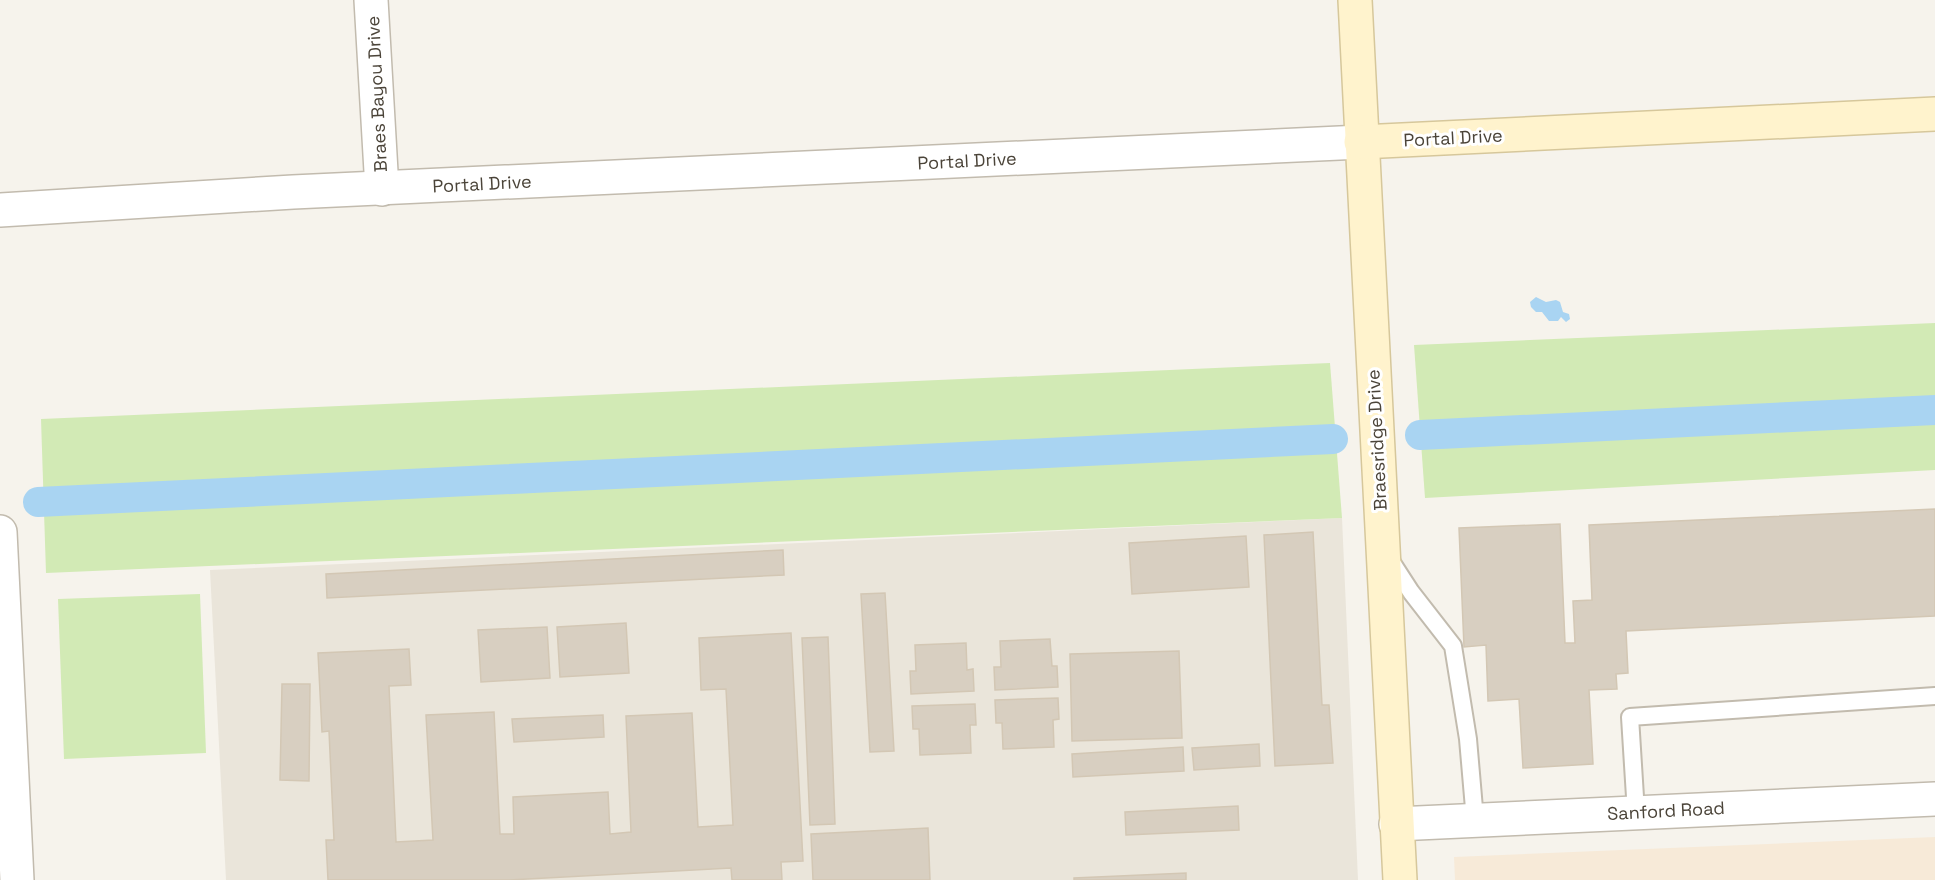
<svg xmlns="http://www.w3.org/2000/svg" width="1935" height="880" font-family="'Space Grotesk',sans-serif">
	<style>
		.residential { fill: #eae5da }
		.commercial { fill: #f7ead8 }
		.green { fill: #d2eab5 }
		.water { fill: #a9d4f2 }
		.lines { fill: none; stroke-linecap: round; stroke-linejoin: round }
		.canal { stroke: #a9d4f2; stroke-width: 30 }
		.building { fill: #d8cfc1; stroke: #d3c7b4; stroke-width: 1.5 }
		.lane-casing { stroke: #c2bbae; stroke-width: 20 }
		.street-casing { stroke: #c2bbae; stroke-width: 36 }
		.secondary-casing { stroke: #d6c79b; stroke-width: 36 }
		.lane { stroke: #fff; stroke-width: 16 }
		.street { stroke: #fff; stroke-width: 33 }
		.secondary { stroke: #fff3cd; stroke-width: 33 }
		.labels { text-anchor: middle; stroke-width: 6; stroke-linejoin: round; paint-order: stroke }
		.street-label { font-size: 18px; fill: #4b4439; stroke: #fff }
	</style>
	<rect width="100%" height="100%" fill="#f6f3ec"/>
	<path class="residential" d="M1342 518 1358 880H226L210 570Z"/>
	<path class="commercial" d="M1935 837V880H1455L1454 857Z"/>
	<g class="green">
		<path d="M1935 323V470L1425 498 1414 345Z"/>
		<path d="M1330 363 1342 518 46 573 41 419Z"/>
		<path d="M200 594 206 753 64 759 58 599Z"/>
	</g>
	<path class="water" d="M1536 297 1546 302 1556 300 1560 302 1563 312 1569 314 1570 319 1566 322 1561 317 1558 321H1549L1542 312H1536L1531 307 1530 302Z"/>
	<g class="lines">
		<g class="canal">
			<path d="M1420 435 1935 410"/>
			<path d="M38 502 1333 439"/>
		</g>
	</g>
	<g class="building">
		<path d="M1935 509V616L1626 631 1628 673 1616 674 1617 689 1589 690 1593 764 1523 768 1519 699 1488 701 1486 645 1464 647 1459 528 1560 524 1565 643H1575L1573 601 1592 600 1589 525Z"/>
		<path d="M1313 532 1322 705H1329L1333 763 1275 766 1264 535Z"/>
		<path d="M1246 536 1249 587 1132 594 1129 543Z"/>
		<path d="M783 550 784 575 327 598 326 574Z"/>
		<path d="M885 593 894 751 870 752 861 594Z"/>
		<path d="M626 623 629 673 560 677 557 627Z"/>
		<path d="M547 627 550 678 481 682 478 630Z"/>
		<path d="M791 633 803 861 781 862 782 880H732L731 868 509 880H328L326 840H334L329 731 322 732 318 653 409 649 411 685 389 686 396 842 433 840 426 715 494 712 500 834H514L513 797 608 792 610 834 631 832 626 716 692 713 698 827 733 825 726 689 701 690 699 638Z"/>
		<path d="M828 637 835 824 810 825 802 638Z"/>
		<path d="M1050 639 1052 666H1057L1058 687 995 690 994 667H1001L1000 641Z"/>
		<path d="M966 643 967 670 973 669 974 691 911 694 910 671H916L915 645Z"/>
		<path d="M1179 651 1182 738 1072 741 1070 654Z"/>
		<path d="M282 684H310L309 781 280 780Z"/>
		<path d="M1058 698 1059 719 1053 720 1054 747 1003 749 1002 723H996L995 700Z"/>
		<path d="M975 704 976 725H970L971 753 920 755 919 729H913L912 706Z"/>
		<path d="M603 715 604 737 514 742 512 719Z"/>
		<path d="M1259 744 1260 766 1194 770 1192 748Z"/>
		<path d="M1183 747 1184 771 1073 777 1072 754Z"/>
		<path d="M1238 806 1239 830 1126 835 1125 812Z"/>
		<path d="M928 828 930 880H813L811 834Z"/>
		<path d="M1186 873V880H1074V878Z"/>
	</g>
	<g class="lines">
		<g class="lane-casing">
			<g id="lane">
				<path d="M1389 558 1411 592 1453 646 1468 739 1475 820"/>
				<path d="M1636 813 1630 717 1935 696"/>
			</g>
		</g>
		<g class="street-casing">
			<g id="street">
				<path d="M371 0 382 189"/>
				<path d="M0 210 293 192 1361 142"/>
				<path d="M0 532 17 880"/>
				<path d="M1396 824 1935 799"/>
			</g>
		</g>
		<g class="secondary-casing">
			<g id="secondary">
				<path d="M1355 0 1400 880"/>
				<path d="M1361 142 1935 114"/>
			</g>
		</g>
		<use href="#lane" class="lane"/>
		<use href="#street" class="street"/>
		<use href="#secondary" class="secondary"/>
	</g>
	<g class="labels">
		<g class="street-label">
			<text transform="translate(377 94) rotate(-93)" y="6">Braes Bayou Drive</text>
			<text transform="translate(1453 138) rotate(-3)" y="6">Portal Drive</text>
			<text transform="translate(967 161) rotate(-3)" y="6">Portal Drive</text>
			<text transform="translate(482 184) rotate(-3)" y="6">Portal Drive</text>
			<text transform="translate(1377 440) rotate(-93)" y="6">Braesridge Drive</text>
			<text transform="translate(1666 811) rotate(-3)" y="6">Sanford Road</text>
		</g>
	</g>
</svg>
